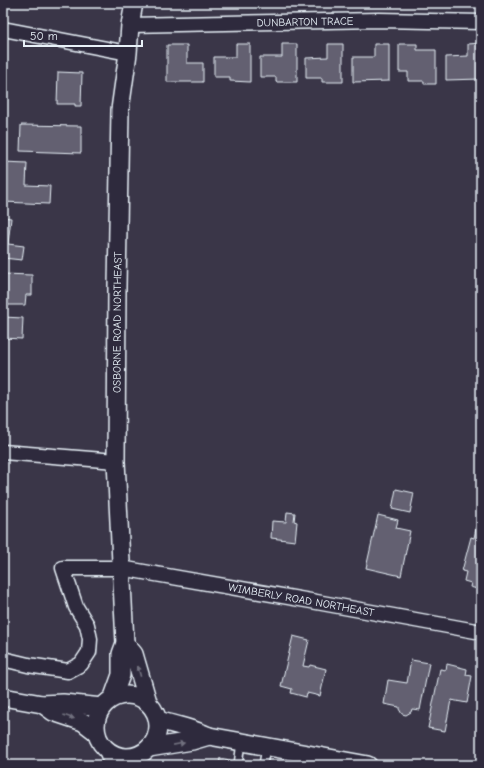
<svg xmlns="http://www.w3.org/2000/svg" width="484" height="768" font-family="'Comic Neue',sans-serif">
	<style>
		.building { fill: #636171; stroke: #e8f1f8 }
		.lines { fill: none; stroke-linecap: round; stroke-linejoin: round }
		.service-casing { stroke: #e8f1f8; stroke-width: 10 }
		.minor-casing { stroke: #e8f1f8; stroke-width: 17 }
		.tertiary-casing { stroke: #e8f1f8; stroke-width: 20 }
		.service { stroke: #2f2a3d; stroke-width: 7 }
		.minor { stroke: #2f2a3d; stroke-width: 14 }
		.tertiary { stroke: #2f2a3d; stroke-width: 17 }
		.oneway { fill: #70707e }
		.labels { text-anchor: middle; stroke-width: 3.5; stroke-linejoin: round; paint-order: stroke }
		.street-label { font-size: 11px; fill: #e8f1f8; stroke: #2f2a3d }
	</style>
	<rect width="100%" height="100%" fill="#3a3648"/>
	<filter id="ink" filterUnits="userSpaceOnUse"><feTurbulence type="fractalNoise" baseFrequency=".025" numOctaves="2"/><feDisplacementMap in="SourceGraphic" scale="8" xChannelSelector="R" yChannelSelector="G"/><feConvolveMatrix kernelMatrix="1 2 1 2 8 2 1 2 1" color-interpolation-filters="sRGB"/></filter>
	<g filter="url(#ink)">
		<g class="building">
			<path d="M481 43V79L446 80V57L468 56V44Z"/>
			<path d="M236 44H250V82L230 81V77H214V57H236Z"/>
			<path d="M282 44H297V82H276V77H260V57H282Z"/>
			<path d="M328 44H343V82H322V78H306V58L328 57Z"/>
			<path d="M374 44H389V81L353 82V57H374Z"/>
			<path d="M399 44H417V50H436V84H424V81H408V72H399Z"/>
			<path d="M167 45H187V63H203V82H167Z"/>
			<path d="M58 72 82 73 81 106H75V104H57Z"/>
			<path d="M21 125 81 126V153L20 151Z"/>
			<path d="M3 162 27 163 26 185 50 186 49 204 3 202Z"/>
			<path d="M3 217 11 218 8 244 24 246 22 260 3 258Z"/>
			<path d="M3 274 32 275V295H26L25 305H3Z"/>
			<path d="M3 317 23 318 22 339 3 338Z"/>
			<path d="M396 489 414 493 410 513 392 509Z"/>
			<path d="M481 506V590L470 587 471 583 464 581 466 572 462 571 471 537 474 538Z"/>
			<path d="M287 512 295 513 294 521 297 522 295 541 271 538 272 521 286 522Z"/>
			<path d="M378 515 398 520 396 528 410 531 401 576 366 568Z"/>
			<path d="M293 636 309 640 303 666 309 667 310 665 326 669 320 696 307 693 306 697 291 693 292 689 281 686Z"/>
			<path d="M411 660 429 663 420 710 412 709 411 712 406 715 402 714 399 709V707L384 704 388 680 407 683Z"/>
			<path d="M447 664 467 669 466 675 472 676 467 703 451 700 445 731 428 728 440 669 446 670Z"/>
			<path d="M220 758 230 760V765H219Z"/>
		</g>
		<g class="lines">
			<g class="service-casing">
				<g id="service">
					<path d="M238 765 241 742"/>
					<path d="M263 765 266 747"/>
				</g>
			</g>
			<g class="minor-casing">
				<g id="minor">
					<path id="s1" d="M130 25 379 20 481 22"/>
					<path d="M3 29 128 53"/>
					<path d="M3 452 116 461"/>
					<path id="s2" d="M3 659 28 665 68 671 81 664 89 652 90 639 87 625 76 607 63 568H121L311 601 481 632"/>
					<path d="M106 750 112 765"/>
					<path d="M134 765 136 756"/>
				</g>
			</g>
			<g class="tertiary-casing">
				<g id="tertiary">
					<path d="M125 643 134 654 148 702"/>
					<circle cx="127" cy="726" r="31"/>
					<path d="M3 697 42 704 63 703 102 707"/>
					<path id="s3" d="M113 697 121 675V654L125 643 116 461 117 287 120 110 128 53 130 25 134 3"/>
					<path d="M42 704 53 712 83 722 96 732"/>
					<path d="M158 720C175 725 192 728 209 736L368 765"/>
					<path d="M149 748 192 741 209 736"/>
				</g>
			</g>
			<use href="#service" class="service"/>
			<use href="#minor" class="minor"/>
			<use href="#tertiary" class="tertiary"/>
		</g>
		<defs><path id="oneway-solid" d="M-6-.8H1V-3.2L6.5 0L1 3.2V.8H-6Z"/></defs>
		<g class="oneway">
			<use href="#oneway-solid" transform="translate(139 671) rotate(-106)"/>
			<use href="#oneway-solid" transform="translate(69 717) rotate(19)"/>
			<use href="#oneway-solid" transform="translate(179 744) rotate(-11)"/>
		</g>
	</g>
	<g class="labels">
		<g class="street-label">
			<text dy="4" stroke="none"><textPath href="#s1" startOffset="175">DUNBARTON TRACE</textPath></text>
			<text dy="4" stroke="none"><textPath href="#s3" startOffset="377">OSBORNE ROAD NORTHEAST</textPath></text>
			<text dy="4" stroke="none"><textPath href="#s2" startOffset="426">WIMBERLY ROAD NORTHEAST</textPath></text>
		</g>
	</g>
	<rect width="484" height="768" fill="none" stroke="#2f2a3d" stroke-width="16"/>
	<rect x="8" y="8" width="468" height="752" fill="none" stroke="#e8f1f8" stroke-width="1.5" filter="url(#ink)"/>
	<path d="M24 40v6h118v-6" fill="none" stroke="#e8f1f8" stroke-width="2"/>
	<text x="30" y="40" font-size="12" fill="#e8f1f8" stroke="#2f2a3d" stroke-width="3" paint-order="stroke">50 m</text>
</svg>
